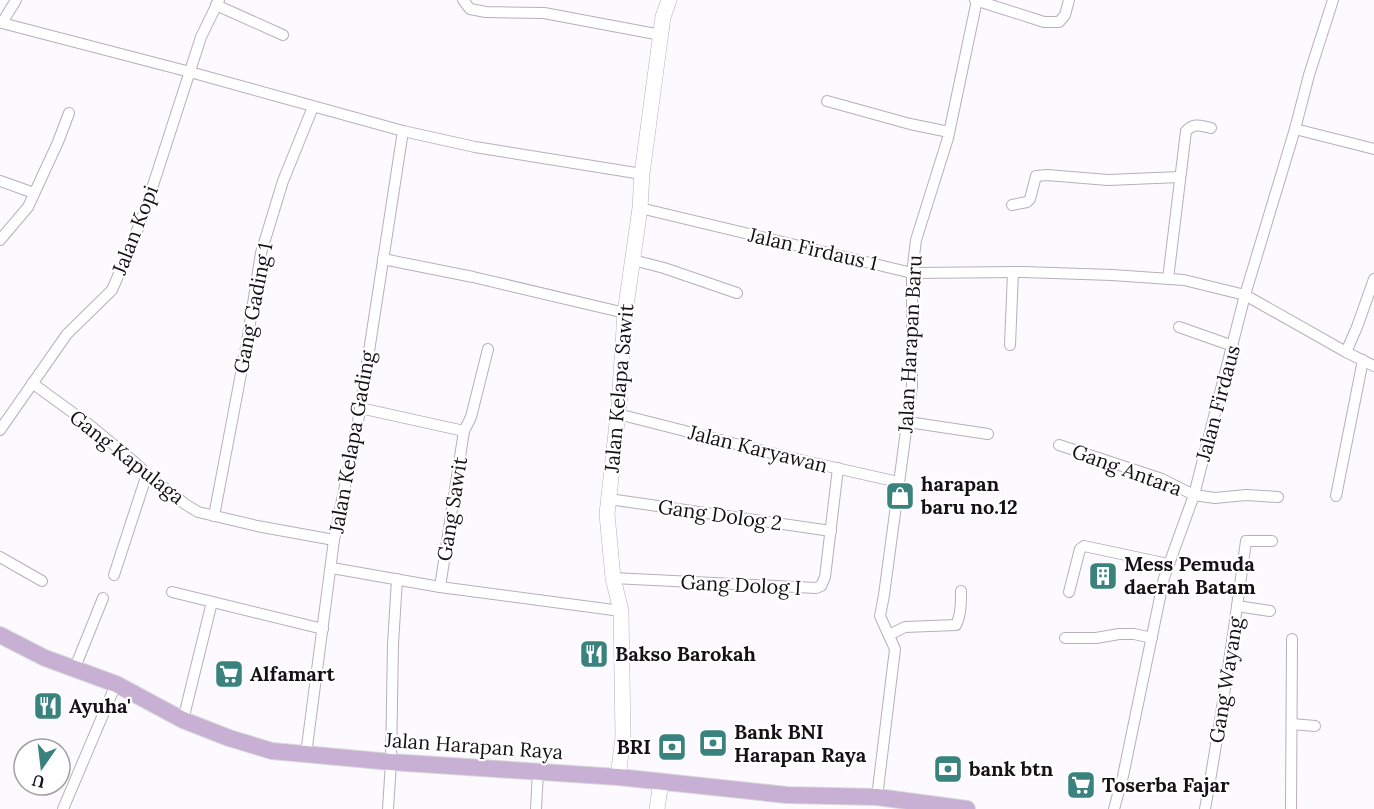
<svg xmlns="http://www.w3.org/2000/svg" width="1374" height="809" font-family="Lora,serif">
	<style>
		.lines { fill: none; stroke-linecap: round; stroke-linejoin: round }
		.street-casing { stroke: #b7afbb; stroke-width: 12 }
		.secondary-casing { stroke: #b7afbb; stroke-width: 16 }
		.primary-casing { stroke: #d9d9da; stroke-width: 18 }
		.street { stroke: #fff; stroke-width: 10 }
		.secondary { stroke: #fff; stroke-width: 15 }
		.primary { stroke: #c7b0d3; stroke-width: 16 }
		.labels { text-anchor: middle; stroke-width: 4.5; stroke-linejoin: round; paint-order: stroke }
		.street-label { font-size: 20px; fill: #131115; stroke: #fff }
		.poi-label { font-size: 20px; font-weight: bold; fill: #131115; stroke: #fff; text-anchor: start }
	</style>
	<rect width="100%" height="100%" fill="#fdfaff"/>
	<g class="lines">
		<g class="street-casing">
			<g id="street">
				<path d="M463 0 470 9 486 12 544 13 661 35"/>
				<path d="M975 0 1044 22H1059L1065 15 1069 0"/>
				<path d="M216 5 283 35"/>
				<path d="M0 22 2 23 16 0"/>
				<path d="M2 23 190 72 403 131 475 147 642 174"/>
				<path d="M827 101 910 124 949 132"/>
				<path d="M1295 129 1374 149"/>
				<path d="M0 181 34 193"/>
				<path d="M1012 205 1027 202 1030 199 1036 176 1047 175 1108 180 1180 177"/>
				<path d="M640 208 912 273 1023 272 1112 275 1184 280 1245 295 1346 352 1374 366"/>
				<path d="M0 240 28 207 58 142 69 113"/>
				<path d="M383 259 473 277 625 313"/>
				<path d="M633 260 664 268 737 293"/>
				<path d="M1168 279 1186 131C1195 122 1200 126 1211 128"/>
				<path d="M1179 327 1233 346"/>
				<path d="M1010 345 1013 272"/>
				<path d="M1346 352 1357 327 1374 279"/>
				<path d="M32 383 91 426 132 460 147 474 185 504 198 512 257 526 334 540"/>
				<path d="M360 408 464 431"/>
				<path d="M618 414 787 457 898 482"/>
				<path d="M908 422 988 434"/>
				<path d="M0 430 67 334 112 290 131 246 145 210 201 37 219 0"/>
				<path d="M1059 445 1162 479 1194 495 1215 498 1246 495 1278 497"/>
				<path d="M1336 496 1363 360"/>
				<path d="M609 499 831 531"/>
				<path d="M214 516 247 342 261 253 283 181 313 107"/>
				<path d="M0 557 42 581"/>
				<path d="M332 568 440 587 621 611"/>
				<path d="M114 575 147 474"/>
				<path d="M613 578 816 588 821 586 825 577 838 468"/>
				<path d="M440 587 464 431 471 417 488 349"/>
				<path d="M172 592 323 629"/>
				<path d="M1069 592 1080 549 1084 546 1168 564"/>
				<path d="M1237 606 1270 611"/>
				<path d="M889 635 905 627 956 625C961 615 961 603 961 591"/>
				<path d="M1065 638H1096L1119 634H1134L1152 638"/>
				<path d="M74 670 103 598"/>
				<path d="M183 720 212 602"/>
				<path d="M1292 724 1315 726"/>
				<path d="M306 754 334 540 359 416 403 131"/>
				<path d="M877 797 895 649 880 616 884 595 912 386V273L916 240 948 138 977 0"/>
				<path d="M63 809 116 684"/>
				<path d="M388 809 391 762 393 644 397 579"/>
				<path d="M536 809 538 771"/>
				<path d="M1114 809 1123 776 1164 578 1194 495 1245 295 1295 129 1309 75 1333 0"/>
				<path d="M1205 809C1221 720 1234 631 1246 541H1272"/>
				<path d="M1291 809 1292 639"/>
			</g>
		</g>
		<g class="secondary-casing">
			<g id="secondary">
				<path d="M618 777 623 737 621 611 613 578 607 514 619 405 625 313 640 208 642 174 663 17 669 0"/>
				<path d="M657 809 661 782"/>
			</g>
		</g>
		<g class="primary-casing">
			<path id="primary" d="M0 635 45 658 116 684 183 720 229 738 272 751 391 762 618 777 787 795 877 797 967 809"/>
		</g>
		<use href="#street" class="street"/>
		<use href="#secondary" class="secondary"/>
		<use href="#primary" class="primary"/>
	</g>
	<defs>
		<g id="shop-square" transform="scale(1.5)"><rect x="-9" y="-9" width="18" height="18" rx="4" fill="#3a827d" stroke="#fff"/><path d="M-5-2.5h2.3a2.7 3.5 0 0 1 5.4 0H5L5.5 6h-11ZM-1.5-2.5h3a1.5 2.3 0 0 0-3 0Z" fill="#fff"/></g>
		<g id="building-square" transform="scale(1.5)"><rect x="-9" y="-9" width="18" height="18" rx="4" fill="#3a827d" stroke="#fff"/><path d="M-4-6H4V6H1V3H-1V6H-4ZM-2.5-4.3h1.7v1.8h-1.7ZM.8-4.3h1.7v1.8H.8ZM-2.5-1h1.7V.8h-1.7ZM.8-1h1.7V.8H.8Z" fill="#fff"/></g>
		<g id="restaurant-square" transform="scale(1.5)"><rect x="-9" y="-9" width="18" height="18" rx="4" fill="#3a827d" stroke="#fff"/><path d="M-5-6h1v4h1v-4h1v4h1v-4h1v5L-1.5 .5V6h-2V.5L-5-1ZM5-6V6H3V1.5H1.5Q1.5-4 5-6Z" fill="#fff"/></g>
		<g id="supermarket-square" transform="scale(1.5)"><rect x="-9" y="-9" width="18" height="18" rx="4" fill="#3a827d" stroke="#fff"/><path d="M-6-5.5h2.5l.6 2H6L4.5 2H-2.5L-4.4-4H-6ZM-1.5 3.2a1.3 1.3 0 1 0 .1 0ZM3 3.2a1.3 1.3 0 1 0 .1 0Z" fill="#fff"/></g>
		<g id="bank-square" transform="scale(1.5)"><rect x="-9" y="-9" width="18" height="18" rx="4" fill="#3a827d" stroke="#fff"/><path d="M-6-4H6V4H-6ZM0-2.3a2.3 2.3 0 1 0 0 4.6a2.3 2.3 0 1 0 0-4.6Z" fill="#fff"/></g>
	</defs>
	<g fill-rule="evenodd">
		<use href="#shop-square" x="900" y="496"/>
		<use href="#building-square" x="1103" y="576"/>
		<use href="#restaurant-square" x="594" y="654"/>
		<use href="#supermarket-square" x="229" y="674"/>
		<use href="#restaurant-square" x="48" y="706"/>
		<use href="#bank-square" x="713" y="743"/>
		<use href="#bank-square" x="672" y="747"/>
		<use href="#bank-square" x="948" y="769"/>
		<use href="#supermarket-square" x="1081" y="785"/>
	</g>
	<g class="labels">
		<g class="street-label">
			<text transform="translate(135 230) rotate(-69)" y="7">Jalan Kopi</text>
			<text transform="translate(813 249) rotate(13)" y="7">Jalan Firdaus 1</text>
			<text transform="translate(253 308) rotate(-79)" y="7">Gang Gading 1</text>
			<text transform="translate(910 344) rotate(-87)" y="7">Jalan Harapan Baru</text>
			<text transform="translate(619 388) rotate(-85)" y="7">Jalan Kelapa Sawit</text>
			<text transform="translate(1218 403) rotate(-75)" y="7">Jalan Firdaus</text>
			<text transform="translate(352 442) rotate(-80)" y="7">Jalan Kelapa Gading</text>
			<text transform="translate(758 449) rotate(14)" y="7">Jalan Karyawan</text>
			<text transform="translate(127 457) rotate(38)" y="7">Gang Kapulaga</text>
			<text transform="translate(1127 470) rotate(20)" y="7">Gang Antara</text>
			<text transform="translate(452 509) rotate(-81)" y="7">Gang Sawit</text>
			<text transform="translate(720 515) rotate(8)" y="7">Gang Dolog 2</text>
			<text transform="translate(741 585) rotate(3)" y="7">Gang Dolog I</text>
			<text transform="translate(1226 680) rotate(-81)" y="7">Gang Wayang</text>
			<text transform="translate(474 746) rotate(4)" y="7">Jalan Harapan Raya</text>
		</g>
		<g class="poi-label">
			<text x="921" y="491">harapan<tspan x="921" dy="23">baru no.12</tspan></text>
			<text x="1124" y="571">Mess Pemuda<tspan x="1124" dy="23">daerah Batam</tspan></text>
			<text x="615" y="661">Bakso Barokah</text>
			<text x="250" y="681">Alfamart</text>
			<text x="69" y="713">Ayuha'</text>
			<text x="734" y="739">Bank BNI<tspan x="734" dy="23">Harapan Raya</tspan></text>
			<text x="651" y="754" text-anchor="end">BRI</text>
			<text x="969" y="776">bank btn</text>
			<text x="1102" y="792">Toserba Fajar</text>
		</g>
	</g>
	<g transform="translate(42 767) rotate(194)"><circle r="28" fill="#ffffff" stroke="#a1a0a1" stroke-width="1.5"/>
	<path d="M0-4.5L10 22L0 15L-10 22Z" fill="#3a827d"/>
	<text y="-9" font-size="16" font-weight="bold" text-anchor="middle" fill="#131115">U</text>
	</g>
</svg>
